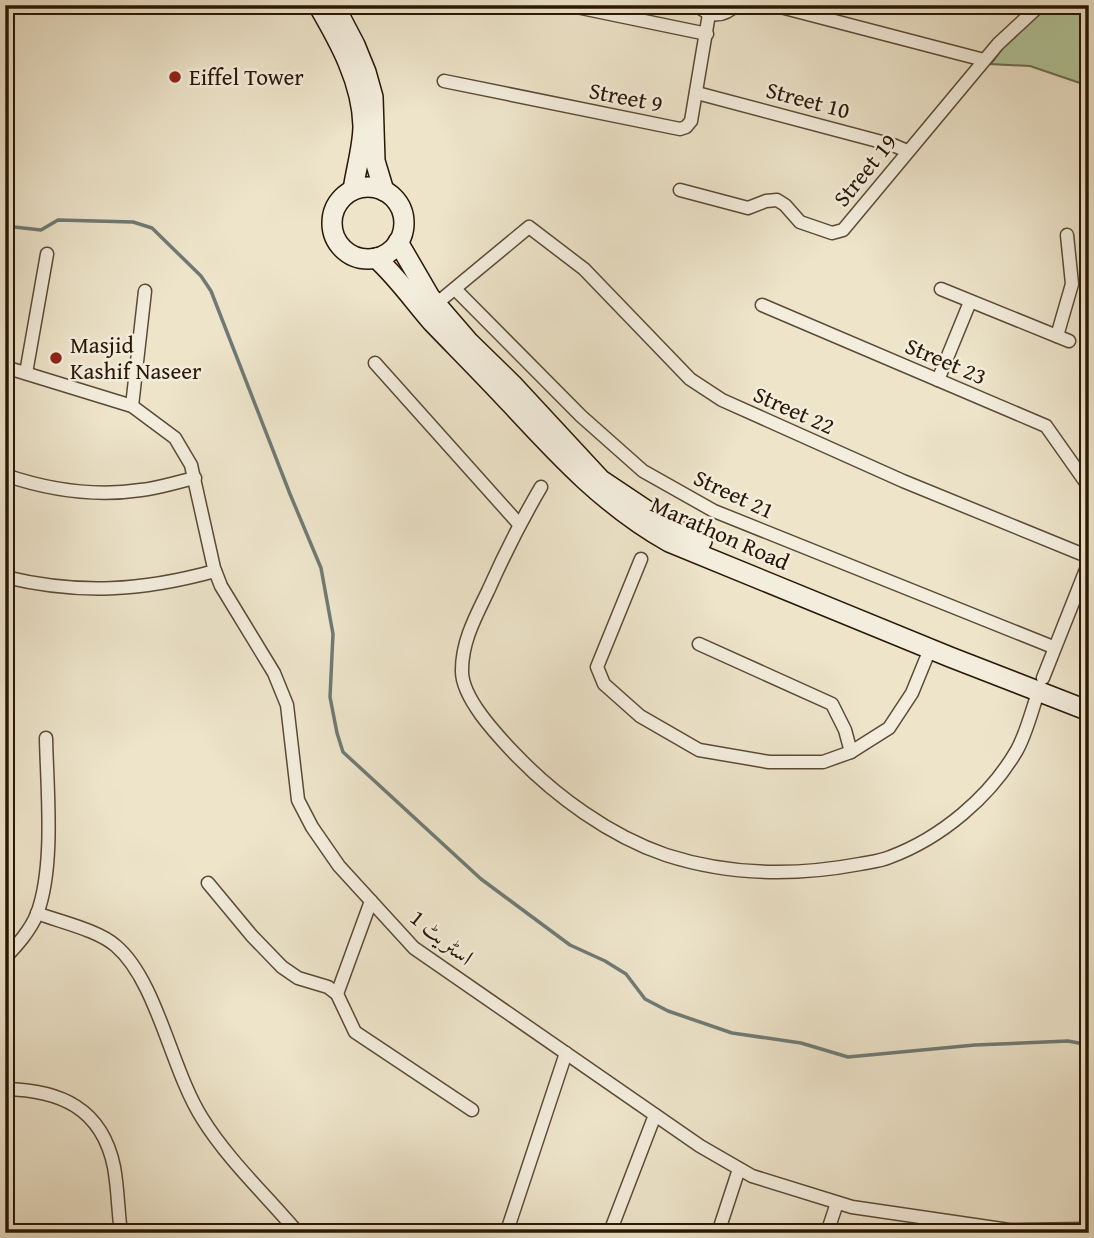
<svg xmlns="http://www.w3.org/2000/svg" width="1094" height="1238" font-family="'Gentium Book Plus',Amiri,serif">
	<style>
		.green { fill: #b2c59b; stroke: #6e6e50; stroke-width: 2 }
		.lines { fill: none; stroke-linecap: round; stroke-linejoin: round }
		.stream { stroke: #6f7a75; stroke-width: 3.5 }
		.lane-casing { stroke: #5b4a36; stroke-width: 9 }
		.street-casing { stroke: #5b4a36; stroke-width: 15 }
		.secondary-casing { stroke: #2a1705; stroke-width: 22 }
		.lane { stroke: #f3eddd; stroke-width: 6 }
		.street { stroke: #f3eddd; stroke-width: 12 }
		.secondary { stroke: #f3eddd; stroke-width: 19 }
		.poi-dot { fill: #8f2418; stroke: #f3eddd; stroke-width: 2.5 }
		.labels { text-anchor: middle; stroke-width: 5; stroke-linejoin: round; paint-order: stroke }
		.poi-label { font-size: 23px; fill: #2a1705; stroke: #f3eddd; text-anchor: start }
		.street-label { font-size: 23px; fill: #2a1705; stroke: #f3eddd }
	</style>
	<rect width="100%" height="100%" fill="#ede4ca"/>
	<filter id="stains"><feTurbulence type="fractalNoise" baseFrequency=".00286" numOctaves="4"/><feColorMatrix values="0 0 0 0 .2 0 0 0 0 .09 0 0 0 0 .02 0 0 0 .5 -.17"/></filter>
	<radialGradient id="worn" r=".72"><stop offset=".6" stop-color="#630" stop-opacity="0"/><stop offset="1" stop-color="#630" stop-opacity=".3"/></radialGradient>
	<path class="green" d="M1047 5H1089V86L1030 66 991 64 1008 41Z"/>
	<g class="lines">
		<path class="stream" d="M5 226 41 230 58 220 133 222 152 228 201 276 211 291 290 494 321 568 333 634 330 697 337 733 343 752 481 879 570 945 605 961 626 974 645 999 668 1011 732 1033 801 1043 848 1057 975 1045 1068 1041 1089 1045"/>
		<g class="lane-casing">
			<path id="lane" d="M5 7 6 5"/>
		</g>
		<g class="street-casing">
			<g id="street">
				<path d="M567 5 707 34"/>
				<path d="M697 5C710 18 724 17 736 5"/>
				<path d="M773 5 984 60"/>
				<path d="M444 81 680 129 686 127 691 121 709 14"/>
				<path d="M697 93 893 145 907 151"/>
				<path d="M680 190 748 208 766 201 777 200 785 205 800 222 832 233 843 230 998 44 1040 5"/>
				<path d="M455 289 581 416 643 471 714 511 1053 647"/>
				<path d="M941 289 1069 341"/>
				<path d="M436 304 529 227 584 269 690 379 722 400 903 481 1089 557"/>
				<path d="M762 305 1046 426 1089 487"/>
				<path d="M1057 336 1072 284 1067 235"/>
				<path d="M375 363 519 524"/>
				<path d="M5 367 132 406 175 438 191 465 214 568 221 586 274 673 287 705 298 800 312 827 339 866 414 948 700 1146 752 1176 852 1207 1009 1230 1089 1229"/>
				<path d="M26 373 47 254"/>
				<path d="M938 380 970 302"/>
				<path d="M132 406 145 291"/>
				<path d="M5 475C49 490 94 497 141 490 159 488 177 482 195 478"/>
				<path d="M541 487C521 521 504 555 488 591 476 616 462 641 462 670 461 697 496 734 514 753 555 796 610 836 666 855 728 875 796 876 860 864 870 862 881 861 890 857 941 838 990 797 1017 750 1027 732 1032 709 1039 690"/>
				<path d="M641 559 597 667 604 684 640 716 699 750 769 762H823L851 752 889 728 912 693 930 649"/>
				<path d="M5 577C80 595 142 591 215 571"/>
				<path d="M699 644 832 704 845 730 851 752"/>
				<path d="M1043 678 1089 562"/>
				<path d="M208 883 252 936 282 967 298 978 328 987 337 994 355 1032 472 1110"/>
				<path d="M37 913C60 922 98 930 116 946 157 981 171 1069 202 1118 228 1160 266 1195 298 1233"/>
				<path d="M5 958C17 945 30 931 37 914 55 866 47 789 46 738"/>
				<path d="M337 994 371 901"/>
				<path d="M5 1089C60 1090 102 1108 114 1167 118 1189 118 1211 121 1233"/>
				<path d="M507 1231 566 1053"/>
				<path d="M610 1232 655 1115"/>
				<path d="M718 1233 739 1169"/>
				<path d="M827 1233 837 1203"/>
			</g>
		</g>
		<g class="secondary-casing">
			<g id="secondary">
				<path d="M318 5C339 41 362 82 363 126 363 146 356 169 353 190"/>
				<path d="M334 5 355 45 366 72 373 97 375 161 384 191"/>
				<circle cx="368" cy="223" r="36"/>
				<path d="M398 242 430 297 468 341 512 384 601 480 676 530 702 541"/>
				<path d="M376 258C397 277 413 300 432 322 458 349 484 375 510 403 559 456 605 506 669 542L950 657 1089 711"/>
			</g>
		</g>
		<use href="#lane" class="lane"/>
		<use href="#street" class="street"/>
		<use href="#secondary" class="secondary"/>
	</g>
	<g class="poi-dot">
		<circle cx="175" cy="77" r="7"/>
		<circle cx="56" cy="358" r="7"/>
	</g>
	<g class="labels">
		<g class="poi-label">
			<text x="189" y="85">Eiffel Tower</text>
			<text x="70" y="353">Masjid<tspan x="70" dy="26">Kashif Naseer</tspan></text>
		</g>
		<g class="street-label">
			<text transform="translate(626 97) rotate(11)" y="8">Street 9</text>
			<text transform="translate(808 100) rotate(15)" y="8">Street 10</text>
			<text transform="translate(865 170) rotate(-51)" y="8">Street 19</text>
			<text transform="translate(946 361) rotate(23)" y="8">Street 23</text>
			<text transform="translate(794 410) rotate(24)" y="8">Street 22</text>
			<text transform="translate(734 494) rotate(25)" y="8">Street 21</text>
			<text transform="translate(720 533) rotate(24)" y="8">Marathon Road</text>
			<text transform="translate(442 937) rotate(39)" y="8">اسٹریٹ 1</text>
		</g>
	</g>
	<rect width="1094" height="1238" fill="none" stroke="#ede4ca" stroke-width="28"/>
	<rect x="7" y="7" width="1080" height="1224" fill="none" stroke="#2a1705" stroke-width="3.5"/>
	<rect x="14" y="14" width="1066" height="1210" fill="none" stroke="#2a1705" stroke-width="2"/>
	<rect width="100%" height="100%" filter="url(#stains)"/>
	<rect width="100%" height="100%" fill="url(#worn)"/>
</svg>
